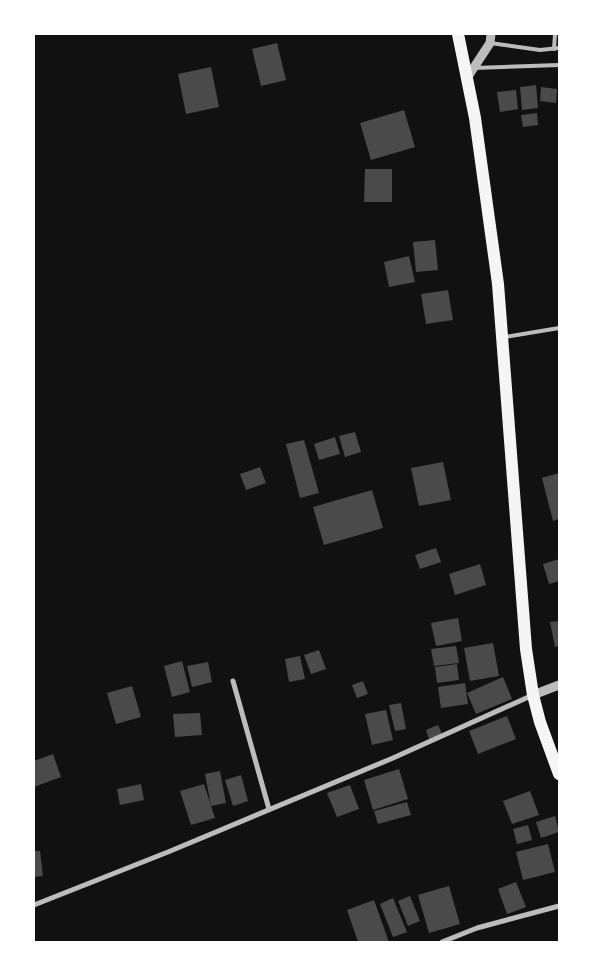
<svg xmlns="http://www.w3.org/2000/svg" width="593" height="976" font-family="'Exo 2',sans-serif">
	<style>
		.building { fill: #4a4a4a }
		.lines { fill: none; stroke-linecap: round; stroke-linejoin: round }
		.service { stroke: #bcbcbc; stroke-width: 4 }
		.minor { stroke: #bcbcbc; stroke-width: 5 }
		.tertiary { stroke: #bcbcbc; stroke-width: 9 }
		.primary { stroke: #f5f5f5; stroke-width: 12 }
	</style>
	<rect width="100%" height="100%" fill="#111"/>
	<g class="building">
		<path d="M277 43 286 80 261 86 252 49Z"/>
		<path d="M211 67 219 107 186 114 178 74Z"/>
		<path d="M536 85 538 108 522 110 520 87Z"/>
		<path d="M541 87 557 89 556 103 540 101Z"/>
		<path d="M516 90 518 109 500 112 497 92Z"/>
		<path d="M404 110 415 147 371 160 360 123Z"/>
		<path d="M537 113 538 125 523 127 521 115Z"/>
		<path d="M365 169H392V202H364Z"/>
		<path d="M435 240 438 270 416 272 413 242Z"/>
		<path d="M409 256 415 282 389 287 384 262Z"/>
		<path d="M448 290 453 320 426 324 421 294Z"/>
		<path d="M355 432 361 452 345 457 339 436Z"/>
		<path d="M335 437 340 454 319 460 314 444Z"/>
		<path d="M304 440 319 493 300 498 286 444Z"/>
		<path d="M443 462 451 500 419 506 411 468Z"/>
		<path d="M260 467 266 483 246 490 240 474Z"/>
		<path d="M559 473V519L553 521 542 478Z"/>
		<path d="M372 490 383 528 324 545 313 507Z"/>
		<path d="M436 548 441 562 420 569 415 555Z"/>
		<path d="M559 559V581L549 584 543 564Z"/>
		<path d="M480 564 486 585 455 595 449 574Z"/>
		<path d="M458 618 462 641 436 646 431 623Z"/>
		<path d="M559 621V646L555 647 550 622Z"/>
		<path d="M493 643 499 676 470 681 464 648Z"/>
		<path d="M456 646 459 663 434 666 431 649Z"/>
		<path d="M319 650 326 669 311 674 304 655Z"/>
		<path d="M300 656 305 679 289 682 285 659Z"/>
		<path d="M182 661 190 692 172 697 164 666Z"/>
		<path d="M208 662 212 682 192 687 187 666Z"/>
		<path d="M457 664 459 680 437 683 435 667Z"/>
		<path d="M503 677 512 699 476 714 467 693Z"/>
		<path d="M363 681 368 694 357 698 352 685Z"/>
		<path d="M465 683 468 704 441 708 438 687Z"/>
		<path d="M132 686 141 717 116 724 107 693Z"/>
		<path d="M401 703 406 729 395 731 389 705Z"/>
		<path d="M386 710 393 740 372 745 365 714Z"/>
		<path d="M200 713 202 735 175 737 173 714Z"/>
		<path d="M507 716 516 739 478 754 469 731Z"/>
		<path d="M438 725 442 734 429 739 426 730Z"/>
		<path d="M53 754 61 777 34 787V761Z"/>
		<path d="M399 769 408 799 373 810 364 780Z"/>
		<path d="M220 771 226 803 211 806 205 774Z"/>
		<path d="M241 775 248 801 233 806 225 780Z"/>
		<path d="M141 784 144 800 120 805 117 789Z"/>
		<path d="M204 784 215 818 191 825 180 791Z"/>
		<path d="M350 785 359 809 337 817 327 793Z"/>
		<path d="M530 791 539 815 512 824 503 801Z"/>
		<path d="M407 802 411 815 378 824 374 811Z"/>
		<path d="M555 816 559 832 541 838 536 822Z"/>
		<path d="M528 825 532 840 517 844 513 829Z"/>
		<path d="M548 844 555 872 523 880 516 852Z"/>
		<path d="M34 851H40L43 876 34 877Z"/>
		<path d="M516 882 526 907 507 914 498 889Z"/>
		<path d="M449 886 460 924 429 933 418 895Z"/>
		<path d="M410 896 420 921 408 926 398 901Z"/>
		<path d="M393 898 407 932 393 937 380 904Z"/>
		<path d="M374 900 389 942H358L347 910Z"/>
	</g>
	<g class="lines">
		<g class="service">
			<path d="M490 43 540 50 559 48"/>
			<path d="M554 49 555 34"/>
			<path d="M474 68 559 65"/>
			<path d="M505 337 559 328"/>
		</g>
		<g class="minor">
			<path d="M233 681 269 809"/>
			<path d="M34 905 168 852 393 758 533 695"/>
			<path d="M442 942 477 928 559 906"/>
		</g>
		<g class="tertiary">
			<path d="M467 78 490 43 491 34"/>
			<path d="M533 695 559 685"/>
		</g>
		<path class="primary" d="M458 34 475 118 498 284 526 649 533 695 540 722 559 774"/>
	</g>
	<rect width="593" height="976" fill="none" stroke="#ffffff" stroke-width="70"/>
</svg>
